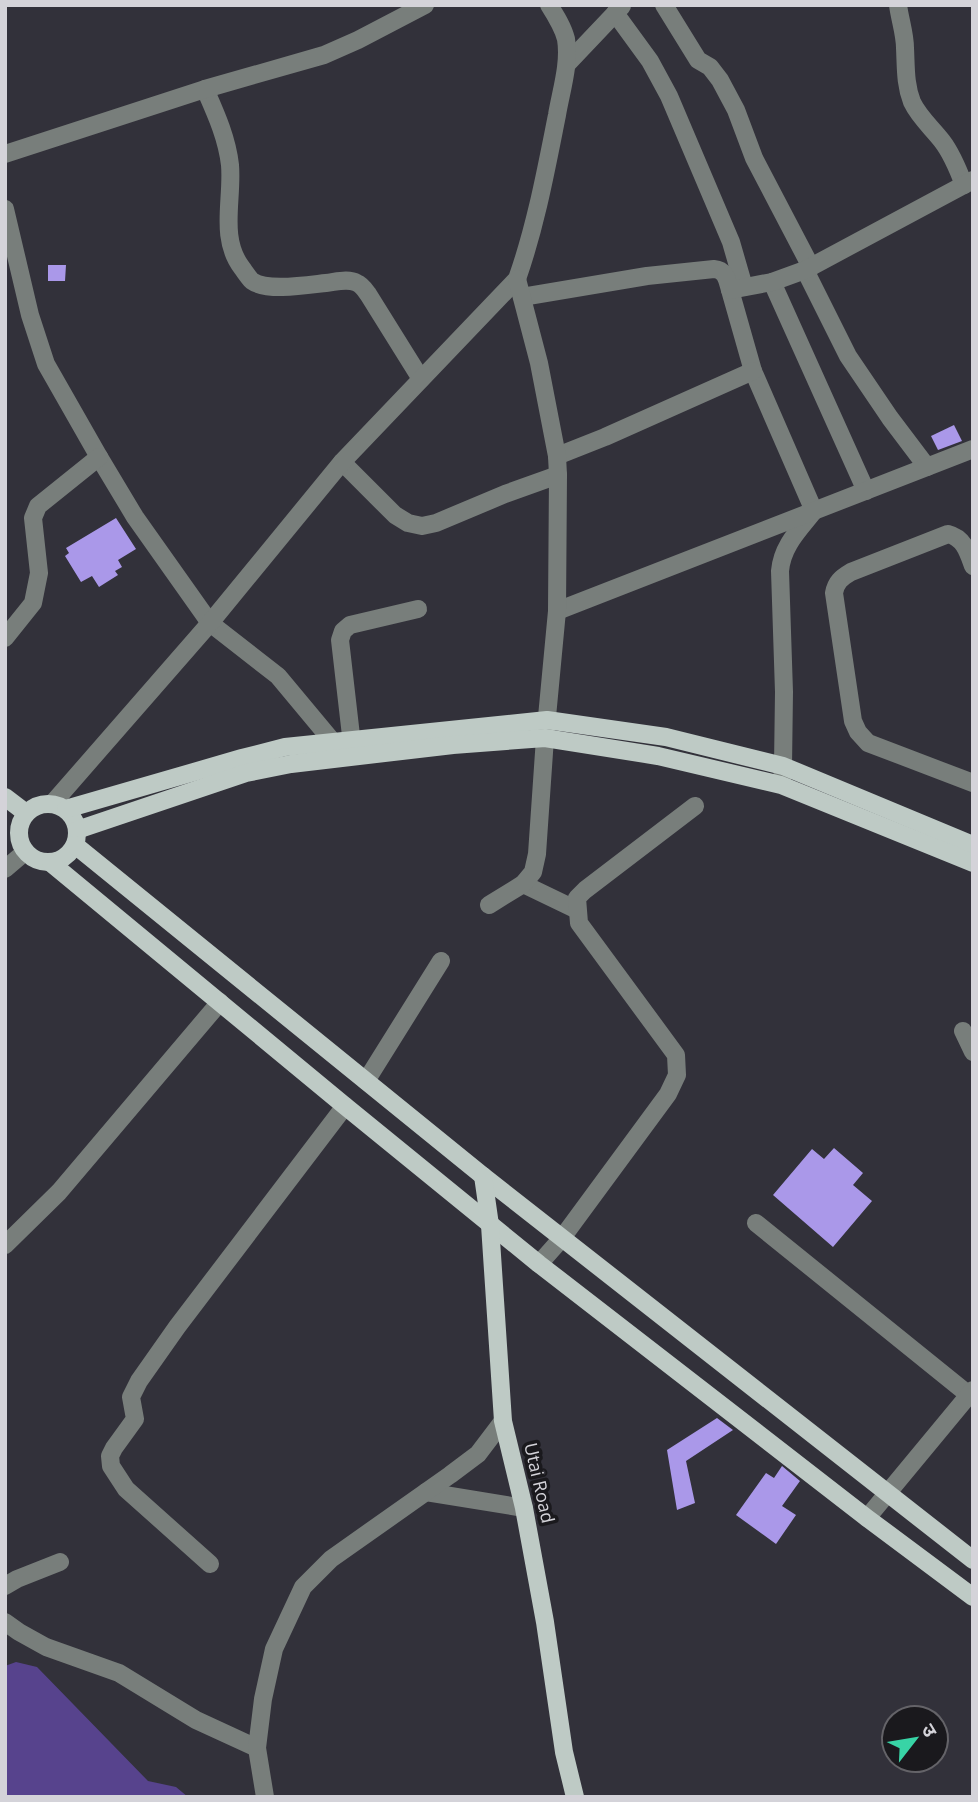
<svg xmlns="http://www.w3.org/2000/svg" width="978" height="1802" font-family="'Open Sans','Noto Sans Devanagari',sans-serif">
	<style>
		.water { fill: #57438d }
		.building { fill: #aa98e9 }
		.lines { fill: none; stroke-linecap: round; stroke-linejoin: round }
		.minor { stroke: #787e7b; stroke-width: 18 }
		.major { stroke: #becac5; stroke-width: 18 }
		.labels { text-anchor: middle; stroke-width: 7; stroke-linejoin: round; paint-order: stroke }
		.street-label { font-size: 18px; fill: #d4d3d9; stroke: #1a191d }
	</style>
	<rect width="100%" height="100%" fill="#32313a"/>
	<path class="water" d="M16 1662 37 1667 148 1781 176 1787 188 1797H5V1666Z"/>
	<g class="building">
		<path d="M48 265H66L65 281H48Z"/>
		<path d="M954 425 962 441 938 450 931 436Z"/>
		<path d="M116 518 136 549 118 560 122 567 115 571 118 575 99 587 92 576 81 582 65 556 69 553 66 548Z"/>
		<path d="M834 1148 863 1173 853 1185 872 1201 833 1247 773 1195 812 1149 824 1159Z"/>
		<path d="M717 1418 733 1430 686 1461 695 1503 677 1510 667 1450Z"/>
		<path d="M782 1466 800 1481 782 1506 796 1515 776 1544 736 1515 766 1473 774 1478Z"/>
	</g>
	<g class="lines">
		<g class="minor">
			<path d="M664 5 698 60 710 67 720 80 736 110 754 158 811 267"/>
			<path d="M898 5C900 20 905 34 905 48 906 67 905 84 912 102 919 117 932 128 942 141 952 154 958 169 964 185"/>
			<path d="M615 13 650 61 669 96 731 242 744 287"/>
			<path d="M567 64 622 6"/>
			<path d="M205 89C216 114 227 138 230 165 233 200 219 238 242 268 245 272 249 278 252 281 267 292 308 285 326 283 336 282 348 278 357 283 362 285 365 290 368 294L421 379"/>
			<path d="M5 154 205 89 324 55 358 40 425 5"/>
			<path d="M5 209 30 315 46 364 99 457 135 517 210 623 278 676 333 742"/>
			<path d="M805 270 848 356 890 418 927 467"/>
			<path d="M772 282 866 491"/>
			<path d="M730 290 753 371 814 511C799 530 782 546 780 571L784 692 783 766 782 781"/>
			<path d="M522 297 647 276 714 269C726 270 727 280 730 290L772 282 805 270 973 180"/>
			<path d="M557 456 605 437 753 371"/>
			<path d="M342 462 395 515 408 523 422 526 436 523 505 494 558 475"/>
			<path d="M973 566C968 552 964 538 948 534L851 572C841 578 836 582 834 593L853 721 858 732 868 743 973 783"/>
			<path d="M557 611 973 449"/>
			<path d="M5 638 33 603 39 573 33 518 38 506 99 457"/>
			<path d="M353 753 340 640 343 631 350 625 418 609"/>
			<path d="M52 804 210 623 342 462 517 279C536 225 546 170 557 115 561 91 570 64 566 39 563 27 556 16 549 5"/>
			<path d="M5 869 25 852"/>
			<path d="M523 884 577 910"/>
			<path d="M489 905 523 884 533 872 537 854 545 738 557 611 558 475 557 456 539 363 517 279"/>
			<path d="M963 1031 973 1052"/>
			<path d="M366 1081 441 961"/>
			<path d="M756 1223 969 1395"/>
			<path d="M5 1245 59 1192 220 1002"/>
			<path d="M539 1264 562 1238 668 1094 677 1075 676 1055 579 923 577 898 585 890 695 806"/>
			<path d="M426 1492 524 1508"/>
			<path d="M867 1518 973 1390"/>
			<path d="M210 1564 126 1489 111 1466 110 1456 114 1448 135 1419 131 1397 139 1381 177 1327 345 1106"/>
			<path d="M5 1586 17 1579 60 1562"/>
			<path d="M5 1622 19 1632 46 1647 119 1673 196 1720 257 1748"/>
			<path d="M265 1797 257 1748 263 1699 274 1649 303 1587 331 1559 450 1475 478 1454 503 1421"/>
		</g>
		<g class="major">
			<path d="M5 797 26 813"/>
			<circle cx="48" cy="833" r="29"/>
			<path d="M66 809 242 758 285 747 547 720 666 737 783 766 973 845"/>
			<path d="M77 830 246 773 291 764 453 745 545 738 658 756 781 785 973 863"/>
			<path d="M75 845 483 1176 973 1560"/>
			<path d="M51 863 345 1106 539 1264 867 1518 973 1597"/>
			<path d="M483 1176 490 1225 503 1421 524 1508 545 1622 564 1752 575 1797"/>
		</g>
	</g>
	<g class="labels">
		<g class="street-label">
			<text transform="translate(539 1483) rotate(77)" y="6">Utai Road</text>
		</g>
	</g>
	<rect width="978" height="1802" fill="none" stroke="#d4d3d9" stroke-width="14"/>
	<g transform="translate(915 1739) rotate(59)"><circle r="33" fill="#1a191d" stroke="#646368" stroke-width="2"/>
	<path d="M0-5L12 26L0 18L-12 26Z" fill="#38d4a6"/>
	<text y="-10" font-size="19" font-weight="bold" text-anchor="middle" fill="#d4d3d9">उ</text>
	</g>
</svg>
